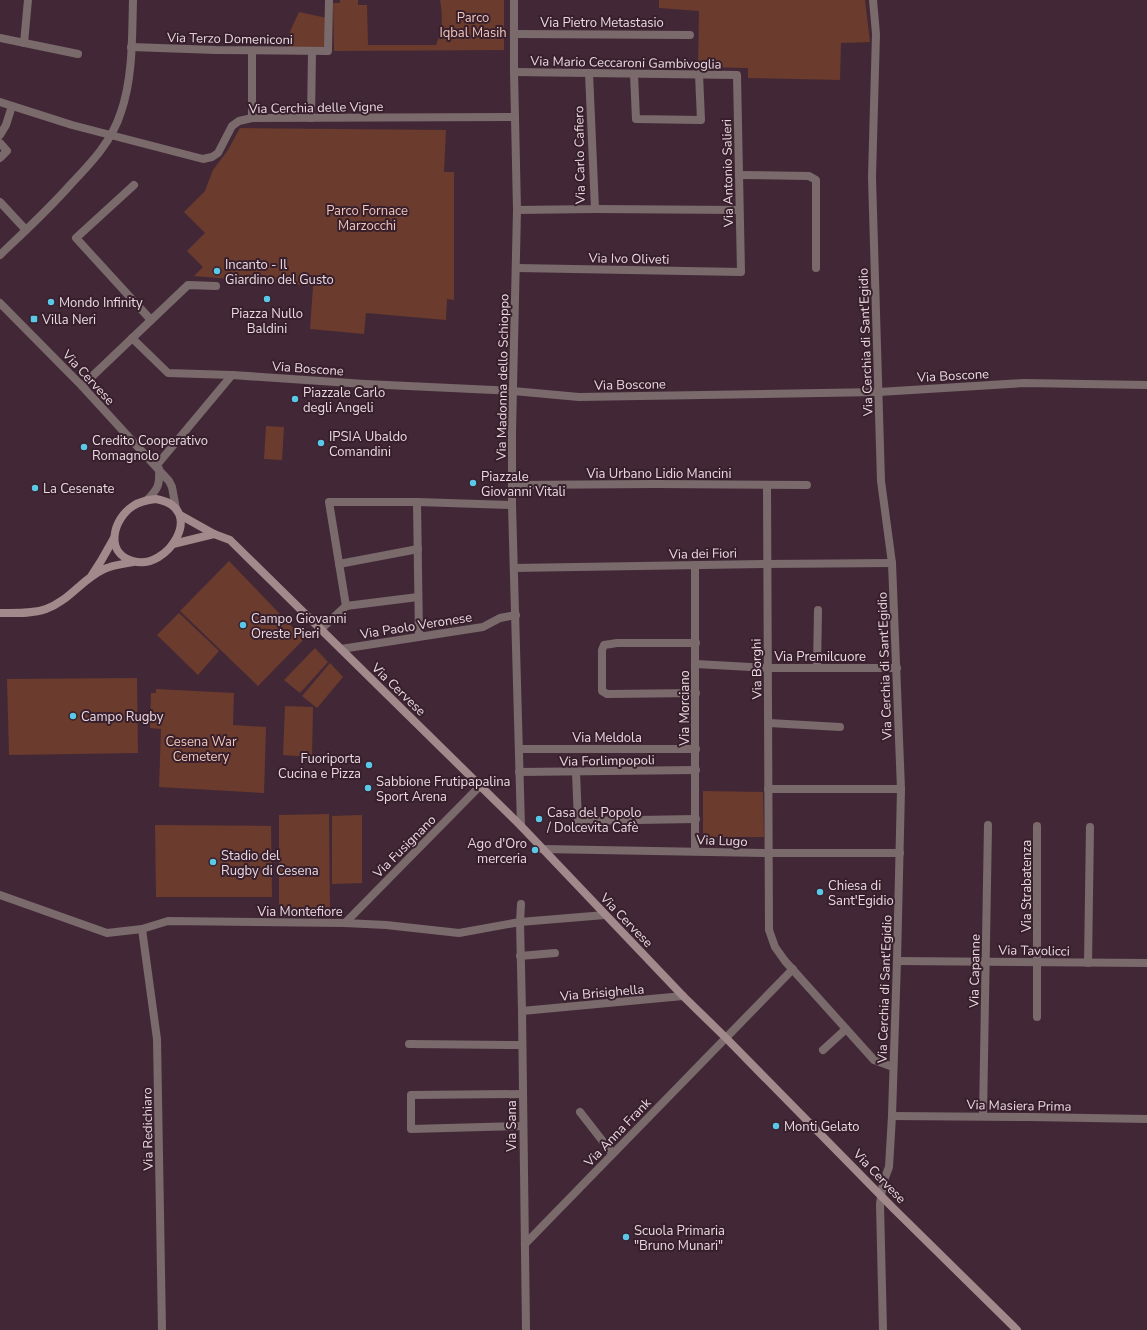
<svg xmlns="http://www.w3.org/2000/svg" width="1147" height="1330" font-family="'Nunito Sans',sans-serif">
	<style>
		.green { fill: #6b3b2d }
		.lines { fill: none; stroke-linecap: round; stroke-linejoin: round }
		.minor { stroke: #7a6a6c; stroke-width: 8 }
		.tertiary { stroke: #7a6a6c; stroke-width: 8 }
		.secondary { stroke: #a28a8c; stroke-width: 8 }
		.poi-dot { fill: #5ac8e6; stroke: #371f2c; stroke-width: 1.5 }
		.labels { text-anchor: middle; stroke-width: 4; stroke-linejoin: round; paint-order: stroke }
		.park-label { font-size: 13px; fill: #f2c7ba; stroke: #371f2c }
		.street-label { font-size: 13px; fill: #ead9e1; stroke: #371f2c }
		.poi-label { font-size: 13px; fill: #ead9e1; stroke: #371f2c; text-anchor: start }
	</style>
	<rect width="100%" height="100%" fill="#422836"/>
	<g class="green">
		<path d="M340 0H358V5H367L368 45H436C443 27 443 18 440 0H504V50L334 51 333 3H340Z"/>
		<path d="M659 0H865L870 42 841 43 840 80 748 78V68L698 67 699 11 659 8Z"/>
		<path d="M299 12 327 18 325 46 321 48 288 47V36Z"/>
		<path d="M240 128 446 130 444 172H454V300L447 299 446 320 366 313 364 334 310 329 313 286 194 276 203 267 187 251 205 233 184 212 205 191 213 170 228 150Z"/>
		<path d="M266 426 284 427 282 460 264 459Z"/>
		<path d="M229 561 304 639 258 686 180 611Z"/>
		<path d="M179 613 219 651 198 675 157 635Z"/>
		<path d="M315 648 328 662 300 693 284 680Z"/>
		<path d="M330 663 343 677 317 708 302 696Z"/>
		<path d="M137 678 138 753 9 755 7 679Z"/>
		<path d="M156 689 234 693 233 725 266 727 264 793 159 787 161 729 150 728 151 693H156Z"/>
		<path d="M285 706 313 707 312 757 283 755Z"/>
		<path d="M703 791 763 792 764 837H703Z"/>
		<path d="M329 814 330 912 279 914V815Z"/>
		<path d="M362 815V883L332 884V816Z"/>
		<path d="M155 825 271 826 272 897H156Z"/>
	</g>
	<g class="lines">
		<g class="minor">
			<path d="M873 0 876 34 872 177 881 481 892 563 901 789 897 961 892 1116 889 1167 883 1183 880 1204 883 1330"/>
			<path d="M514 34 690 35"/>
			<path d="M0 38 78 54"/>
			<path d="M24 43 28 0"/>
			<path d="M131 47 216 50 328 51 329 0"/>
			<path d="M252 51V118"/>
			<path d="M514 72 737 75 741 272 517 268"/>
			<path d="M634 74 636 119 701 120 699 74"/>
			<path d="M0 102 72 125 203 159 212 157 218 153 232 126 239 121 252 118 515 117"/>
			<path d="M311 118 312 52"/>
			<path d="M0 135 6 125 12 106"/>
			<path d="M0 143 7 151 0 158"/>
			<path d="M739 175 809 176 816 180V268"/>
			<path d="M134 185 76 238 151 320"/>
			<path d="M0 202 26 230"/>
			<path d="M595 209 739 210"/>
			<path d="M517 210 595 209 589 73"/>
			<path d="M0 255C24 232 49 209 71 184 92 162 112 141 121 112 133 78 132 36 133 0"/>
			<path d="M132 338 168 373 232 375"/>
			<path d="M82 386 188 285 216 286"/>
			<path d="M156 466 232 375 365 384 513 391 579 397 879 392 1024 383 1147 385"/>
			<path d="M512 485 655 484 807 485"/>
			<path d="M767 485 769 930 775 947 785 961 874 1060 893 1067"/>
			<path d="M417 502 419 636"/>
			<path d="M339 564 418 549"/>
			<path d="M514 568 767 564 892 563"/>
			<path d="M346 606 329 502H417L512 505"/>
			<path d="M346 606 418 597"/>
			<path d="M321 629 346 606"/>
			<path d="M696 643H617L604 645 602 650V691L607 694 696 693"/>
			<path d="M341 649 483 627 500 618 516 615"/>
			<path d="M696 664 767 668H897"/>
			<path d="M817 667 818 610"/>
			<path d="M769 723 840 727"/>
			<path d="M519 749H696"/>
			<path d="M519 772 696 770"/>
			<path d="M576 772 578 821 696 819"/>
			<path d="M768 789H901"/>
			<path d="M1037 826V1017"/>
			<path d="M542 849 768 853H900"/>
			<path d="M695 851V565"/>
			<path d="M0 895 107 933 142 929 168 921 345 923 386 925 459 933 520 922 605 915"/>
			<path d="M521 904 520 922 522 1011 526 1330"/>
			<path d="M345 923 480 786"/>
			<path d="M142 929 157 1039 162 1330"/>
			<path d="M520 956 555 953"/>
			<path d="M897 961 1147 963"/>
			<path d="M1088 963 1090 827"/>
			<path d="M522 1011 683 996"/>
			<path d="M409 1044 522 1045"/>
			<path d="M823 1050 846 1029"/>
			<path d="M580 1112 612 1153"/>
			<path d="M892 1116 1030 1117 1147 1119"/>
			<path d="M983 1116 988 825"/>
			<path d="M523 1126 411 1129V1095L523 1094"/>
			<path d="M525 1244 793 969"/>
		</g>
		<g class="tertiary">
			<path d="M514 0V72L517 210 512 432V505L521 826"/>
			<path d="M0 303 82 386 169 481 172 487 176 509"/>
			<path d="M147 500C158 489 160 485 159 469"/>
		</g>
		<g class="secondary">
			<path d="M156 499C208 508 167 572 133 561 104 553 113 519 133 506 140 501 148 500 156 499Z"/>
			<path d="M180 515 214 534 230 540 521 826 683 996 726 1038 893 1208 1017 1330"/>
			<path d="M173 544 214 534"/>
			<path d="M92 575 101 561 114 538"/>
			<path d="M0 613C15 613 32 614 46 609 69 601 82 579 104 569 113 565 123 564 133 562"/>
		</g>
	</g>
	<g class="poi-dot">
		<circle cx="217" cy="271" r="4"/>
		<circle cx="267" cy="299" r="4"/>
		<circle cx="51" cy="302" r="4"/>
		<rect x="30" y="315" width="8" height="8" rx="2"/>
		<circle cx="295" cy="399" r="4"/>
		<circle cx="321" cy="443" r="4"/>
		<circle cx="84" cy="447" r="4"/>
		<circle cx="473" cy="483" r="4"/>
		<circle cx="35" cy="488" r="4"/>
		<circle cx="243" cy="625" r="4"/>
		<circle cx="73" cy="716" r="4"/>
		<circle cx="369" cy="765" r="4"/>
		<circle cx="368" cy="788" r="4"/>
		<circle cx="539" cy="819" r="4"/>
		<circle cx="535" cy="850" r="4"/>
		<circle cx="213" cy="862" r="4"/>
		<circle cx="820" cy="892" r="4"/>
		<circle cx="776" cy="1126" r="4"/>
		<circle cx="626" cy="1237" r="4"/>
	</g>
	<g class="labels">
		<g class="park-label">
			<text x="473" y="22">Parco<tspan x="473" dy="15">Iqbal Masih</tspan></text>
			<text x="367" y="215">Parco Fornace<tspan x="367" dy="15">Marzocchi</tspan></text>
			<text x="201" y="746">Cesena War<tspan x="201" dy="15">Cemetery</tspan></text>
		</g>
		<g class="street-label">
			<text x="602" y="27">Via Pietro Metastasio</text>
			<text transform="translate(230 38) rotate(1)" y="5">Via Terzo Domeniconi</text>
			<text transform="translate(626 62) rotate(1)" y="5">Via Mario Ceccaroni Gambivoglia</text>
			<text transform="translate(316 107) rotate(-1)" y="5">Via Cerchia delle Vigne</text>
			<text transform="translate(579 155) rotate(-91)" y="5">Via Carlo Cafiero</text>
			<text transform="translate(727 173) rotate(-91)" y="5">Via Antonio Salieri</text>
			<text transform="translate(629 258) rotate(1)" y="5">Via Ivo Oliveti</text>
			<text transform="translate(865 342) rotate(-92)" y="5">Via Cerchia di Sant'Egidio</text>
			<text transform="translate(308 368) rotate(4)" y="5">Via Boscone</text>
			<text transform="translate(953 375) rotate(-3)" y="5">Via Boscone</text>
			<text transform="translate(89 377) rotate(47)" y="5">Via Cervese</text>
			<text transform="translate(502 377) rotate(-89)" y="5">Via Madonna dello Schioppo</text>
			<text transform="translate(630 384) rotate(-1)" y="5">Via Boscone</text>
			<text x="659" y="478">Via Urbano Lidio Mancini</text>
			<text transform="translate(703 553) rotate(-1)" y="5">Via dei Fiori</text>
			<text transform="translate(416 625) rotate(-9)" y="5">Via Paolo Veronese</text>
			<text x="820" y="661">Via Premilcuore</text>
			<text transform="translate(884 666) rotate(-92)" y="5">Via Cerchia di Sant'Egidio</text>
			<text transform="translate(756 669) rotate(-91)" y="5">Via Borghi</text>
			<text transform="translate(399 689) rotate(44)" y="5">Via Cervese</text>
			<text transform="translate(684 708) rotate(-90)" y="5">Via Morciano</text>
			<text x="607" y="742">Via Meldola</text>
			<text transform="translate(607 760) rotate(-1)" y="5">Via Forlimpopoli</text>
			<text transform="translate(722 840) rotate(2)" y="5">Via Lugo</text>
			<text transform="translate(404 846) rotate(-45)" y="5">Via Fusignano</text>
			<text transform="translate(1026 886) rotate(-90)" y="5">Via Strabatenza</text>
			<text x="300" y="916">Via Montefiore</text>
			<text transform="translate(627 920) rotate(46)" y="5">Via Cervese</text>
			<text transform="translate(1034 950) rotate(1)" y="5">Via Tavolicci</text>
			<text transform="translate(974 971) rotate(-89)" y="5">Via Capanne</text>
			<text transform="translate(884 989) rotate(-88)" y="5">Via Cerchia di Sant'Egidio</text>
			<text transform="translate(602 992) rotate(-5)" y="5">Via Brisighella</text>
			<text transform="translate(1019 1105) rotate(1)" y="5">Via Masiera Prima</text>
			<text transform="translate(511 1126) rotate(-90)" y="5">Via Sana</text>
			<text transform="translate(147 1129) rotate(-91)" y="5">Via Redichiaro</text>
			<text transform="translate(617 1132) rotate(-46)" y="5">Via Anna Frank</text>
			<text transform="translate(880 1176) rotate(46)" y="5">Via Cervese</text>
		</g>
		<g class="poi-label">
			<text x="225" y="269">Incanto - Il<tspan x="225" dy="15">Giardino del Gusto</tspan></text>
			<text x="59" y="307">Mondo Infinity</text>
			<text x="267" y="318" text-anchor="middle">Piazza Nullo<tspan x="267" dy="15">Baldini</tspan></text>
			<text x="42" y="324">Villa Neri</text>
			<text x="303" y="397">Piazzale Carlo<tspan x="303" dy="15">degli Angeli</tspan></text>
			<text x="329" y="441">IPSIA Ubaldo<tspan x="329" dy="15">Comandini</tspan></text>
			<text x="92" y="445">Credito Cooperativo<tspan x="92" dy="15">Romagnolo</tspan></text>
			<text x="481" y="481">Piazzale<tspan x="481" dy="15">Giovanni Vitali</tspan></text>
			<text x="43" y="493">La Cesenate</text>
			<text x="251" y="623">Campo Giovanni<tspan x="251" dy="15">Oreste Pieri</tspan></text>
			<text x="81" y="721">Campo Rugby</text>
			<text x="361" y="763" text-anchor="end">Fuoriporta<tspan x="361" dy="15">Cucina e Pizza</tspan></text>
			<text x="376" y="786">Sabbione Frutipapalina<tspan x="376" dy="15">Sport Arena</tspan></text>
			<text x="547" y="817">Casa del Popolo<tspan x="547" dy="15">/ Dolcevita Cafè</tspan></text>
			<text x="527" y="848" text-anchor="end">Ago d'Oro<tspan x="527" dy="15">merceria</tspan></text>
			<text x="221" y="860">Stadio del<tspan x="221" dy="15">Rugby di Cesena</tspan></text>
			<text x="828" y="890">Chiesa di<tspan x="828" dy="15">Sant'Egidio</tspan></text>
			<text x="784" y="1131">Monti Gelato</text>
			<text x="634" y="1235">Scuola Primaria<tspan x="634" dy="15">"Bruno Munari"</tspan></text>
		</g>
	</g>
</svg>
